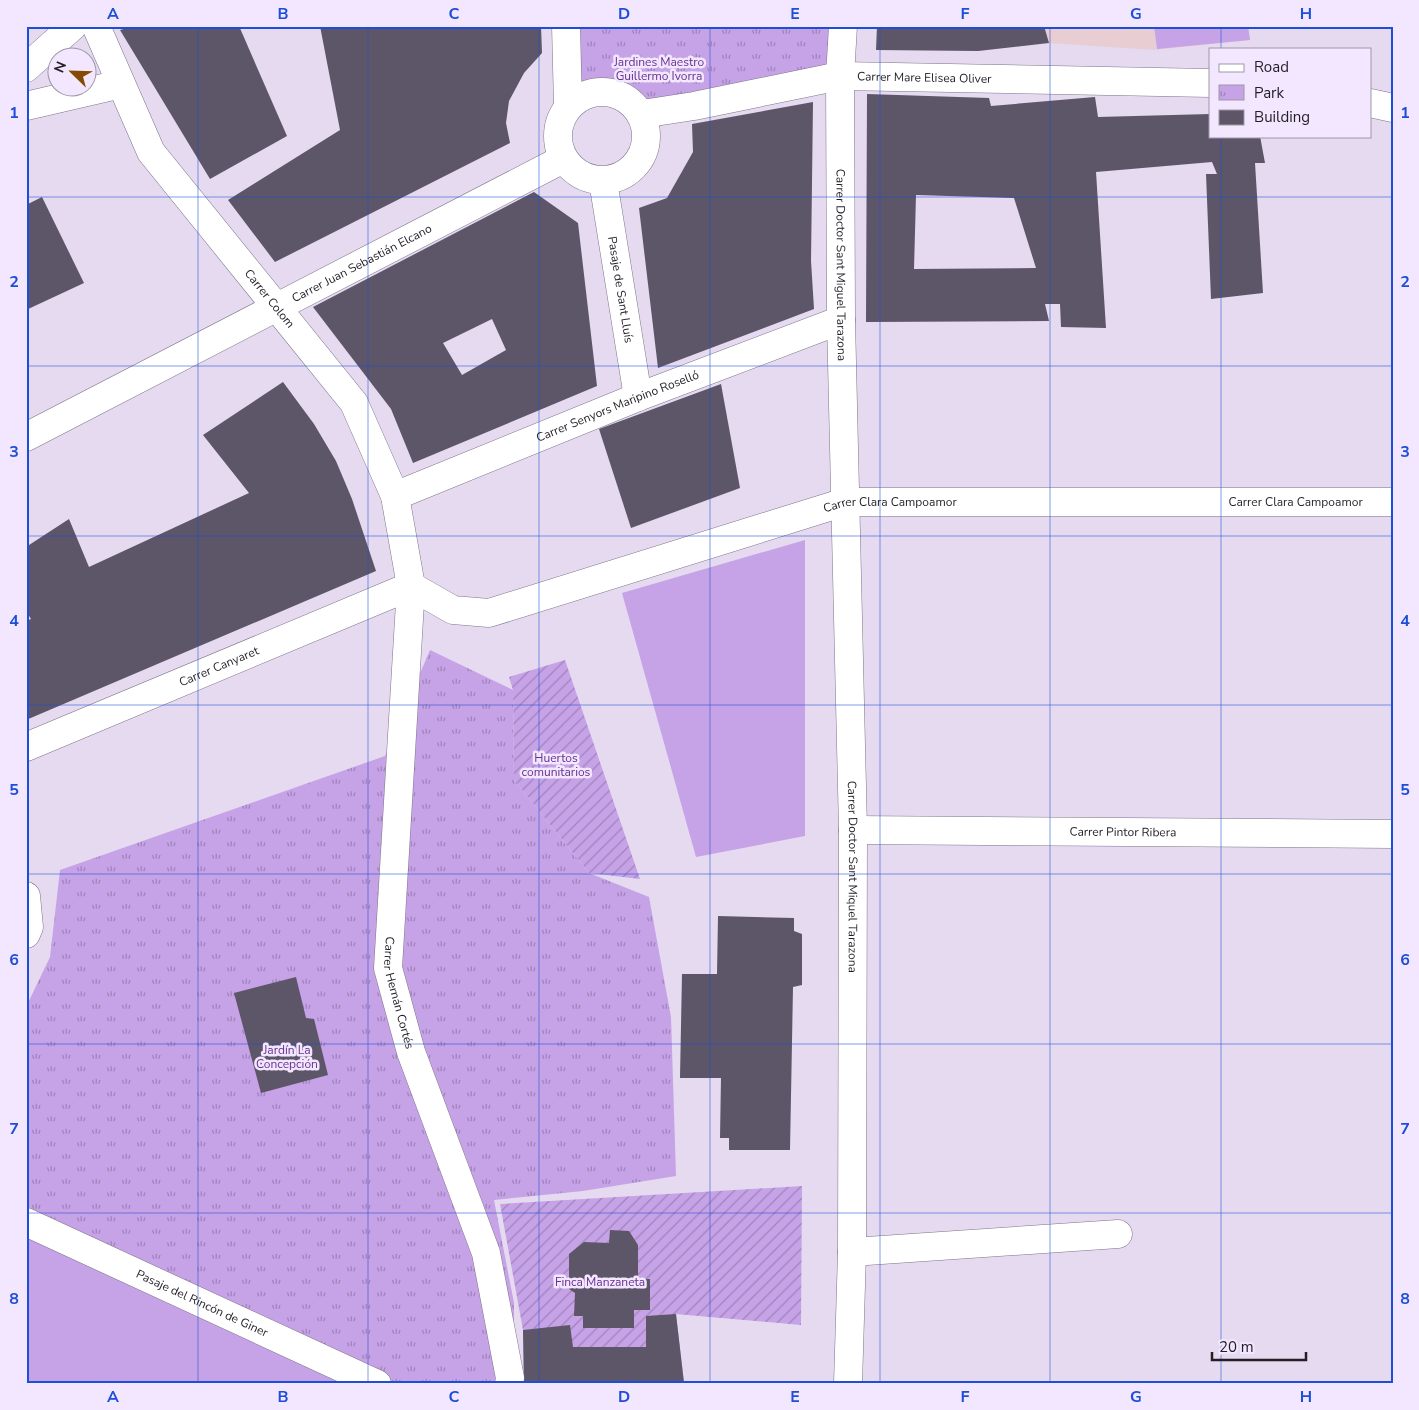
<svg xmlns="http://www.w3.org/2000/svg" width="1419" height="1410" font-family="'Nunito Sans',sans-serif">
	<style>
		.education { fill: #e8cdd3 }
		.grass { fill: #c6a2e7 }
		.park { fill: url(#park-tufts) }
		.garden { fill: url(#garden-furrows) }
		.building { fill: #5d5568; fill-rule: evenodd }
		.lines { fill: none; stroke-linecap: round; stroke-linejoin: round }
		.minor-casing { stroke: #7e7488; stroke-width: 29 }
		.minor { stroke: #fff; stroke-width: 28 }
		.grid { fill: none; stroke: #1d4ed8; stroke-width: 1; stroke-opacity: 0.55 }
		.labels { text-anchor: middle; stroke-width: 5; stroke-linejoin: round; paint-order: stroke }
		.park-label { font-size: 12px; fill: #67328e; stroke: #f2e7fe }
		.street-label { font-size: 12px; fill: #221e26; stroke: #f2e7fe }
		.neatline { fill: none; stroke: #1d4ed8; stroke-width: 2 }
		.grid-label { font-size: 16px; text-anchor: middle; font-weight: bold; fill: #1d4ed8 }
	</style>
	<defs>
		<pattern id="park-tufts" width="24" height="20" patternUnits="userSpaceOnUse" patternTransform="scale(1.25)"><rect width="24" height="20" fill="#c6a2e7"/><path d="M3 7l-1-3M5 7V3M7 7l1-3M15 17l-1-3M17 17v-4M19 17l1-3" fill="none" stroke="#a083bb"/></pattern>
		<pattern id="garden-furrows" width="10" height="10" patternUnits="userSpaceOnUse" patternTransform="scale(1.25)"><rect width="10" height="10" fill="#c6a2e7"/><path d="M-1 1l2-2M0 10L10 0M9 11l2-2" fill="none" stroke="#a083bb"/></pattern>
	</defs>
	<rect width="100%" height="100%" fill="#e5daf0"/>
	<path class="education" d="M972 26H1248L1250 40 1154 50 1049 43 978 51Z"/>
	<g class="grass">
		<path d="M1154 26H1248L1250 40 1157 49Z"/>
		<path d="M805 540V836L696 857 622 593Z"/>
		<path d="M26 1222 377 1384H26Z"/>
	</g>
	<g class="park">
		<path d="M566 26H843L840 76 642 114C615 82 600 87 568 106Z"/>
		<path d="M430 650 513 690 514 780 589 873 649 897 671 1017 676 1176 583 1191 494 1200 514 1303V1384H382L26 1211V1007L50 957 60 870 385 756Z"/>
	</g>
	<g class="garden">
		<path d="M565 660 640 879 589 873 514 780 513 690 509 677Z"/>
		<path d="M802 1186 801 1325 676 1314 684 1383 524 1384 523 1330 500 1204Z"/>
	</g>
	<g class="building">
		<path d="M134 26H239L287 136 210 179 120 30Z"/>
		<path d="M320 26H541L542 53 524 73 509 101 506 123 510 143 275 262 228 200 340 130Z"/>
		<path d="M877 26H1044L1049 43 978 51 876 50Z"/>
		<path d="M867 94 989 98 991 106 1095 97 1098 117 1210 114V136H1260L1265 163H1255L1263 293 1211 299 1206 174H1217L1212 162 1096 172 1106 328 1061 327 1060 304H1045L1049 321 866 322ZM916 195 1014 198 1036 268 914 269Z"/>
		<path d="M813 102 811 261 814 309 658 368 639 208 667 198 693 152 692 124Z"/>
		<path d="M534 192 578 223 597 386 413 463 391 409 313 307ZM492 319 506 350 462 375 443 343Z"/>
		<path d="M42 197 84 283 26 310V205Z"/>
		<path d="M283 382 314 424 336 461 352 499 376 571 26 720V621L31 619 26 611V547L69 519 89 567 249 493 203 435Z"/>
		<path d="M721 384 740 488 631 528 599 429Z"/>
		<path d="M718 916 794 918V931L802 934V985L793 987 790 1150H729V1138H720L721 1078H680L682 974H717Z"/>
		<path d="M296 977 306 1018 314 1019 328 1075 261 1093 234 993Z"/>
		<path d="M610 1230 629 1231 638 1245V1279H650V1310H634V1328H583V1316H574L575 1293 569 1289V1254L584 1242 609 1243Z"/>
		<path d="M676 1314 684 1383 524 1384 523 1330 570 1325 573 1347H646V1316Z"/>
	</g>
	<g class="lines">
		<g class="minor-casing">
			<g id="minor">
				<path id="s1" d="M96 26 151 152 354 403 395 496 411 586 388 968 411 1052 486 1253 510 1378 509 1384"/>
				<path d="M566 26 568 106"/>
				<path id="s2" d="M843 26 840 76 841 320 853 830 852 1252 848 1384"/>
				<path d="M26 68 73 26"/>
				<circle cx="602" cy="136" r="44"/>
				<path d="M1370 103 1393 108"/>
				<path d="M26 106 121 84"/>
				<path id="s3" d="M642 114 694 106 840 76 1210 83"/>
				<path id="s4" d="M603 181 638 397"/>
				<path id="s5" d="M26 437 563 159"/>
				<path id="s6" d="M395 496 638 397 841 320"/>
				<path id="s7" d="M411 586 453 610 489 613 845 502H1393"/>
				<path id="s8" d="M26 747 411 586"/>
				<path id="s9" d="M853 830 1393 834"/>
				<path d="M26 896 29 927 26 934"/>
				<path id="s10" d="M26 1222 377 1384"/>
				<path d="M852 1252 1118 1234"/>
			</g>
		</g>
		<use href="#minor" class="minor"/>
	</g>
	<path class="grid" d="M198 26V1384M368 26V1384M539 26V1384M710 26V1384M880 26V1384M1050 26V1384M1221 26V49M1221 136V1384M26 197H1393M26 366H1393M26 536H1393M26 705H1393M26 874H1393M26 1044H1393M26 1213H1393"/>
	<g class="labels">
		<g class="park-label">
			<text x="659" y="66">Jardines Maestro<tspan x="659" dy="14">Guillermo Ivorra</tspan></text>
			<text x="556" y="762">Huertos<tspan x="556" dy="14">comunitarios</tspan></text>
			<text x="287" y="1054">Jardín La<tspan x="287" dy="14">Concepción</tspan></text>
			<text x="600" y="1286">Finca Manzaneta</text>
		</g>
		<g class="street-label">
			<text dy="4" stroke="none"><textPath href="#s3" startOffset="286">Carrer Mare Elisea Oliver</textPath></text>
			<text dy="4" stroke="none"><textPath href="#s5" startOffset="378">Carrer Juan Sebastián Elcano</textPath></text>
			<text dy="4" stroke="none"><textPath href="#s2" startOffset="239">Carrer Doctor Sant Miguel Tarazona</textPath></text>
			<text dy="4" stroke="none"><textPath href="#s4" startOffset="110">Pasaje de Sant Lluís</textPath></text>
			<text dy="4" stroke="none"><textPath href="#s1" startOffset="326">Carrer Colom</textPath></text>
			<text dy="4" stroke="none"><textPath href="#s6" startOffset="240">Carrer Senyors Maripino Roselló</textPath></text>
			<text dy="4" stroke="none"><textPath href="#s7" startOffset="908">Carrer Clara Campoamor</textPath></text>
			<text dy="4" stroke="none"><textPath href="#s7" startOffset="502">Carrer Clara Campoamor</textPath></text>
			<text dy="4" stroke="none"><textPath href="#s8" startOffset="209">Carrer Canyaret</textPath></text>
			<text dy="4" stroke="none"><textPath href="#s9" startOffset="270">Carrer Pintor Ribera</textPath></text>
			<text dy="4" stroke="none"><textPath href="#s2" startOffset="851">Carrer Doctor Sant Miquel Tarazona</textPath></text>
			<text dy="4" stroke="none"><textPath href="#s1" startOffset="1062">Carrer Hernán Cortés</textPath></text>
			<text dy="4" stroke="none"><textPath href="#s10" startOffset="194">Pasaje del Rincón de Giner</textPath></text>
		</g>
	</g>
	<rect width="1419" height="1410" fill="none" stroke="#f2e7fe" stroke-width="55"/>
	<rect x="1209" y="48" width="162" height="90" fill="#f2e7fe" stroke="#9f97a8"/>
	<rect x="1219" y="64" width="25" height="8" fill="#ffffff" stroke="#9f97a8"/>
	<text x="1254" y="72" font-size="15" fill="#221e26">Road</text>
	<rect x="1219" y="85" width="25" height="15" fill="url(#park-tufts)" stroke="#9f97a8"/>
	<text x="1254" y="98" font-size="15" fill="#221e26">Park</text>
	<rect x="1219" y="110" width="25" height="15" fill="#5d5568" stroke="#9f97a8"/>
	<text x="1254" y="122" font-size="15" fill="#221e26">Building</text>
	<g transform="translate(72 72) rotate(293)"><circle r="24" fill="#f2e7fe" stroke="#9f97a8"/>
	<path d="M0-4L9 19L0 12L-9 19Z" fill="#854a03"/>
	<text y="-8" font-size="14" font-weight="bold" text-anchor="middle" fill="#221e26">N</text>
	</g>
	<path d="M1212 1352v8h94v-8" fill="none" stroke="#221e26" stroke-width="2.5"/>
	<text x="1219" y="1352" font-size="15" fill="#221e26" stroke="#f2e7fe" stroke-width="4" paint-order="stroke">20 m</text>
	<rect x="28" y="28" width="1364" height="1354" class="neatline"/>
	<g class="grid-label">
		<text x="113" y="19">A</text>
		<text x="283" y="19">B</text>
		<text x="454" y="19">C</text>
		<text x="624" y="19">D</text>
		<text x="795" y="19">E</text>
		<text x="965" y="19">F</text>
		<text x="1136" y="19">G</text>
		<text x="1306" y="19">H</text>
		<text x="14" y="118">1</text>
		<text x="1405" y="118">1</text>
		<text x="14" y="287">2</text>
		<text x="1405" y="287">2</text>
		<text x="14" y="457">3</text>
		<text x="1405" y="457">3</text>
		<text x="14" y="626">4</text>
		<text x="1405" y="626">4</text>
		<text x="14" y="795">5</text>
		<text x="1405" y="795">5</text>
		<text x="14" y="965">6</text>
		<text x="1405" y="965">6</text>
		<text x="14" y="1134">7</text>
		<text x="1405" y="1134">7</text>
		<text x="14" y="1304">8</text>
		<text x="1405" y="1304">8</text>
		<text x="113" y="1402">A</text>
		<text x="283" y="1402">B</text>
		<text x="454" y="1402">C</text>
		<text x="624" y="1402">D</text>
		<text x="795" y="1402">E</text>
		<text x="965" y="1402">F</text>
		<text x="1136" y="1402">G</text>
		<text x="1306" y="1402">H</text>
	</g>
</svg>
